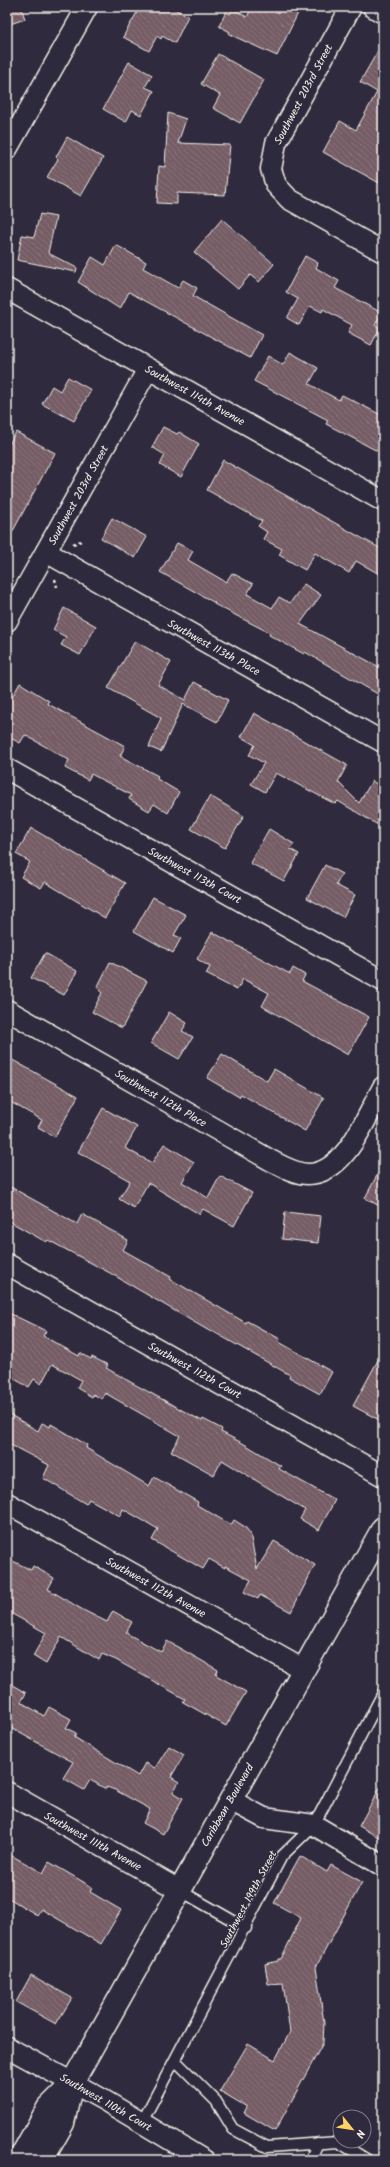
<svg xmlns="http://www.w3.org/2000/svg" width="390" height="2167" font-family="Kalam,sans-serif">
	<style>
		.building { fill: url(#building-back-hatch); stroke: #f4f1e8 }
		.lines { fill: none; stroke-linecap: round; stroke-linejoin: round }
		.lane-casing { stroke: #f4f1e8; stroke-width: 13 }
		.street-casing { stroke: #f4f1e8; stroke-width: 23 }
		.secondary-casing { stroke: #f4f1e8; stroke-width: 25 }
		.path { stroke: #f4f1e8; stroke-width: 2.5; stroke-dasharray: 3 3; stroke-linecap: butt }
		.lane { stroke: #2f2a3d; stroke-width: 10 }
		.street { stroke: #2f2a3d; stroke-width: 20 }
		.secondary { stroke: #2f2a3d; stroke-width: 22 }
		.labels { text-anchor: middle; stroke-width: 3; stroke-linejoin: round; paint-order: stroke }
		.street-label { font-size: 11px; fill: #f4f1e8; stroke: #2f2a3d }
	</style>
	<defs>
		<pattern id="building-back-hatch" width="6" height="6" patternUnits="userSpaceOnUse"><rect width="6" height="6" fill="#745c65"/><path d="M-1 5l2 2M0 0l6 6M5-1l2 2" fill="none" stroke="#88747b"/></pattern>
	</defs>
	<rect width="100%" height="100%" fill="#2f2a3d"/>
	<filter id="ink" filterUnits="userSpaceOnUse"><feTurbulence type="fractalNoise" baseFrequency=".025" numOctaves="2"/><feDisplacementMap in="SourceGraphic" scale="8" xChannelSelector="R" yChannelSelector="G"/><feConvolveMatrix kernelMatrix="1 2 1 2 8 2 1 2 1" color-interpolation-filters="sRGB"/></filter>
	<g filter="url(#ink)">
		<g class="building">
			<path d="M7 7H21L25 19 7 25Z"/>
			<path d="M140 7H171L188 16 175 43 162 36 161 39 157 36 149 51 123 37Z"/>
			<path d="M252 7H289L299 11 277 56 229 34 230 32 219 26 226 12 230 14 233 9 247 17Z"/>
			<path d="M383 42V185L323 152 340 121 356 130 377 92 360 82Z"/>
			<path d="M218 54 264 80 240 123 213 108 220 95 201 84Z"/>
			<path d="M129 62 152 75 145 87 154 91 141 115 132 110 126 122 103 109Z"/>
			<path d="M168 113 186 119 178 143 230 145 225 195 177 193V204L157 203 159 166 165 167Z"/>
			<path d="M67 137 103 158 81 196 47 177 58 159 56 157Z"/>
			<path d="M40 214 56 217 48 253 77 268 76 272 17 260 22 235 34 237Z"/>
			<path d="M222 219 274 264 259 282 250 275 238 289 194 252Z"/>
			<path d="M116 245 146 262 143 268 178 288 183 280 197 288 193 296 262 335 250 358 129 292 120 309 78 282 92 257 105 265Z"/>
			<path d="M305 256 318 263 316 268 339 281 335 288 382 313 375 325 380 328 371 345 348 333 352 325 323 309 322 312 310 306 299 325 287 318 298 299 286 292Z"/>
			<path d="M290 352 318 368 309 384 339 400 342 395 383 416V454L326 424 328 420 254 381 268 356 283 365Z"/>
			<path d="M68 377 91 390 74 421 42 404 52 386 60 391Z"/>
			<path d="M163 427 177 434 179 432 199 444 181 477 160 465 165 455 152 447Z"/>
			<path d="M16 432 55 453 7 542V448Z"/>
			<path d="M223 460 383 550V576L356 561 349 573 315 553 305 570 279 555 282 549 263 539 267 532 258 526 262 521 207 490Z"/>
			<path d="M112 518 147 537 135 558 101 538Z"/>
			<path d="M177 543 193 551 188 560 226 582 232 573 253 584 247 594 272 608 279 597 290 603 304 584 321 595 300 624 383 669V697L305 652 304 654 269 635 270 633 214 604 215 603 160 572Z"/>
			<path d="M64 608 96 626 80 655 61 645 66 637 53 630Z"/>
			<path d="M135 641 171 662 158 685 185 700 194 682 228 700 217 722 183 704 161 752 149 747 161 718 108 688Z"/>
			<path d="M20 683 49 701 48 704 125 746 120 756 158 776 157 779 179 792 168 813 154 804 149 811 129 799 131 795 91 774 88 780 65 768 69 760 25 735 20 743 7 736V706Z"/>
			<path d="M254 713 347 765 338 782 359 803 372 781 383 788V828L338 801 335 804 276 773 265 792 251 784 264 763 249 755 255 745 241 737Z"/>
			<path d="M210 796 244 816 225 848 191 829Z"/>
			<path d="M31 828 125 883 105 918 45 882 41 888 21 877 30 862 16 854Z"/>
			<path d="M269 829 294 844 290 849 299 854 284 881 250 863Z"/>
			<path d="M325 865 342 874 336 885 355 895 343 917 307 898Z"/>
			<path d="M153 897 186 915 174 935 181 938 173 953 134 931Z"/>
			<path d="M212 932 290 974 293 968 305 975 302 981 369 1017 348 1055 262 1006 269 993 243 979 237 990 206 974 210 967 197 959Z"/>
			<path d="M45 953 77 971 64 995 31 978Z"/>
			<path d="M110 962 147 981 122 1028 92 1012 102 993 97 988Z"/>
			<path d="M169 1012 187 1023 182 1031 193 1037 179 1059 151 1043Z"/>
			<path d="M222 1054 267 1081 274 1069 324 1098 305 1131 241 1094 239 1097 207 1078Z"/>
			<path d="M7 1057 78 1096 55 1137 38 1127 42 1120 7 1100Z"/>
			<path d="M103 1108 137 1127 125 1148 152 1163 164 1144 194 1162 182 1182 208 1198 220 1176 252 1193 234 1226 203 1209 199 1214 148 1183 134 1208 119 1199 130 1181 78 1152Z"/>
			<path d="M383 1164V1208L365 1198Z"/>
			<path d="M7 1185 77 1224 82 1214 128 1240 123 1250 171 1277 170 1279 246 1323 247 1321 280 1339 279 1342 332 1372 320 1394 289 1377 290 1375 212 1331 211 1332 110 1273 48 1240 46 1242 7 1220Z"/>
			<path d="M285 1212 321 1216 318 1243 282 1239Z"/>
			<path d="M7 1312 46 1331 43 1336 79 1356 80 1353 91 1359 92 1357 108 1365 106 1368 134 1384 202 1421 203 1419 222 1429 221 1432 246 1445 281 1466 279 1469 335 1500 319 1530 300 1519 305 1510 222 1460 214 1475 171 1451 180 1436 105 1393 102 1399 93 1394 92 1397 77 1388 81 1380 52 1364 41 1384 34 1379 29 1387 7 1375Z"/>
			<path d="M383 1351V1422L353 1406Z"/>
			<path d="M7 1413 38 1431 42 1423 50 1427 51 1424 87 1445 86 1448 149 1486 154 1477 198 1502 197 1505 231 1525 234 1520 245 1527 250 1533 257 1569 274 1541 315 1565 291 1612 260 1595 258 1599 244 1592 251 1580 225 1566V1568L209 1559 203 1569 152 1540 158 1529 123 1509 120 1516 89 1499 86 1504 43 1478 49 1465 7 1443Z"/>
			<path d="M7 1558 31 1570 33 1566 54 1578 48 1589 83 1610 107 1622 113 1611 132 1622 126 1633 161 1652 167 1641 218 1670 216 1675 246 1692 226 1726 183 1702 185 1699 116 1660 102 1654 99 1660 61 1637 46 1664 33 1656 46 1633 7 1611Z"/>
			<path d="M7 1682 26 1693 21 1702 44 1716 49 1707 71 1719 66 1728 76 1733 74 1737 138 1776 145 1763 155 1768 169 1746 184 1755 171 1777 179 1782 173 1792 183 1798 163 1834 143 1823 150 1809 115 1790 107 1787 106 1789 90 1780 84 1790 63 1778 73 1762 7 1726Z"/>
			<path d="M383 1782V1840L359 1826Z"/>
			<path d="M7 1853 43 1873 49 1862 92 1887 90 1892 121 1910 101 1944 41 1909 37 1915 7 1897Z"/>
			<path d="M300 1856 327 1872 331 1865 362 1882 316 1967 324 2023 323 2043 275 2131 244 2113 247 2107 220 2091 248 2044 275 2060 290 2032 283 1983 268 1984 265 1964 278 1961V1959H281L301 1918 274 1903Z"/>
			<path d="M31 1975 72 1998 56 2024 16 2002Z"/>
		</g>
		<g class="lines">
			<g class="lane-casing">
				<g id="lane">
					<path d="M179 1890 246 1928"/>
					<path d="M175 2060 216 2101 233 2129 267 2147 338 2142 368 2160"/>
					<path d="M142 2122 282 1856 314 1825 383 1693"/>
					<path d="M310 2160 318 2143"/>
				</g>
			</g>
			<g class="street-casing">
				<g id="street">
					<path d="M351 7 276 143 271 169 276 185 289 199 383 252"/>
					<path d="M373 7 383 13"/>
					<path d="M7 149 87 7"/>
					<path d="M7 289 383 501"/>
					<path d="M46 552 383 742"/>
					<path d="M7 621 148 369"/>
					<path d="M7 769 383 981"/>
					<path d="M7 1010 270 1160C282 1166 295 1174 308 1174 346 1174 367 1115 383 1087"/>
					<path d="M7 1264 383 1476"/>
					<path d="M7 1503 304 1670"/>
					<path d="M7 1792 179 1890"/>
					<path d="M230 1800 264 1818 314 1825 383 1866"/>
					<path d="M7 2047 102 2099 204 2160"/>
				</g>
			</g>
			<g class="secondary-casing">
				<g id="secondary">
					<path d="M19 2160 48 2108 72 2084"/>
					<path d="M42 2160 63 2123 72 2083 383 1528"/>
				</g>
			</g>
			<g class="path">
				<path d="M73 544 81 541"/>
				<path d="M55 579 57 587"/>
			</g>
			<use href="#lane" class="lane"/>
			<use href="#street" class="street"/>
			<use href="#secondary" class="secondary"/>
		</g>
	</g>
	<g class="labels">
		<g class="street-label">
			<text transform="translate(303 94) rotate(-62)" y="4">Southwest 203rd Street</text>
			<text transform="translate(195 395) rotate(29)" y="4">Southwest 114th Avenue</text>
			<text transform="translate(78 495) rotate(-61)" y="4">Southwest 203rd Street</text>
			<text transform="translate(214 647) rotate(29)" y="4">Southwest 113th Place</text>
			<text transform="translate(195 875) rotate(29)" y="4">Southwest 113th Court</text>
			<text transform="translate(161 1098) rotate(30)" y="4">Southwest 112th Place</text>
			<text transform="translate(195 1370) rotate(29)" y="4">Southwest 112th Court</text>
			<text transform="translate(156 1587) rotate(29)" y="4">Southwest 112th Avenue</text>
			<text transform="translate(227 1805) rotate(-60)" y="4">Caribbean Boulevard</text>
			<text transform="translate(93 1841) rotate(29)" y="4">Southwest 111th Avenue</text>
			<text transform="translate(248 1899) rotate(-62)" y="4">Southwest 199th Street</text>
			<text transform="translate(106 2102) rotate(30)" y="4">Southwest 110th Court</text>
		</g>
	</g>
	<rect width="390" height="2167" fill="none" stroke="#2f2a3d" stroke-width="24"/>
	<rect x="12" y="12" width="366" height="2143" fill="none" stroke="#f4f1e8" stroke-width="1.5" filter="url(#ink)"/>
	<g transform="translate(352 2129) rotate(120)"><circle r="19" fill="#2f2a3d" stroke="#7e7a81"/>
	<path d="M0-3L7 15L0 10L-7 15Z" fill="#ffd166"/>
	<text y="-6" font-size="11" font-weight="bold" text-anchor="middle" fill="#f4f1e8">N</text>
	</g>
</svg>
